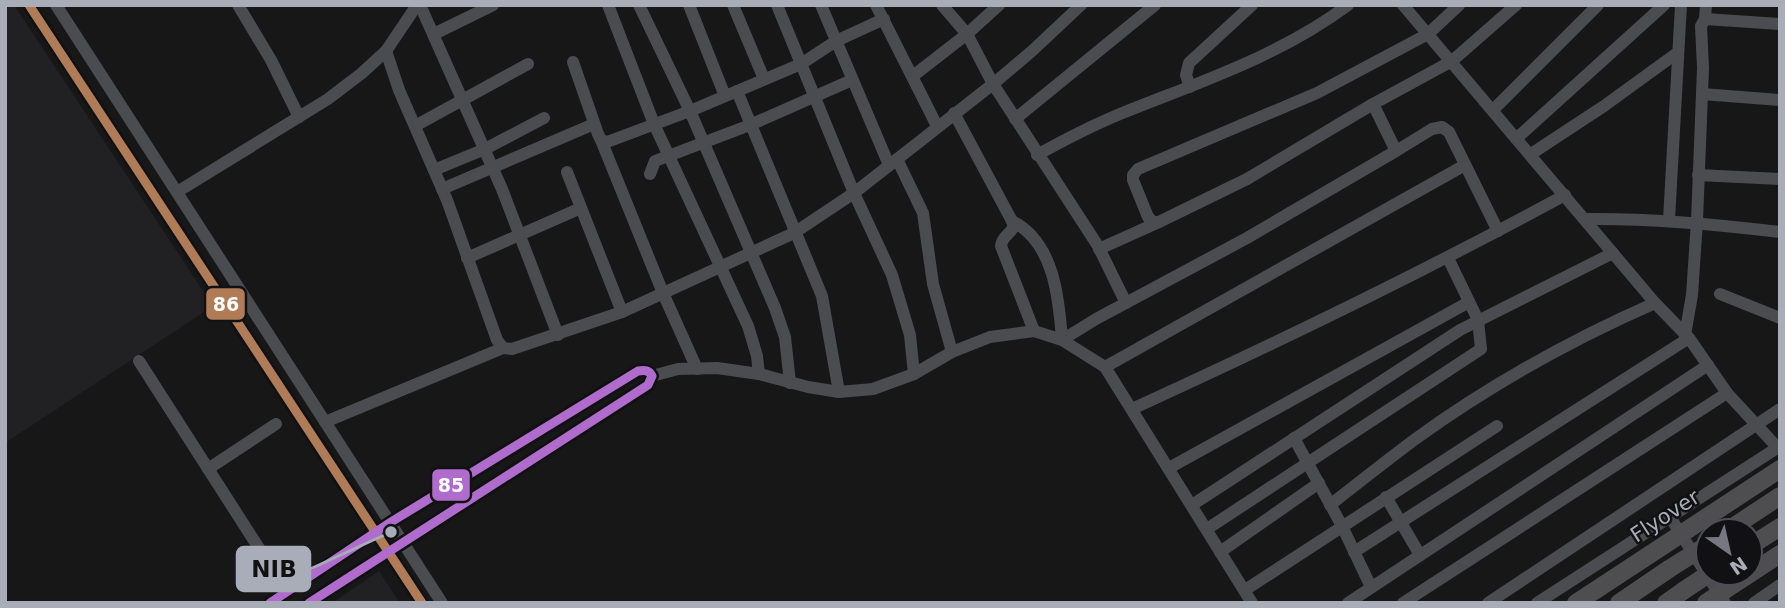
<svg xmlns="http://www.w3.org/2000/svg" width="1785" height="608" font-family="'DejaVu Sans',sans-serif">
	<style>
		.built { fill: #212123 }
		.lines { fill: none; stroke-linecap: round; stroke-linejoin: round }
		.minor { stroke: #4b4c50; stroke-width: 12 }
		.highway { stroke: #4e4e51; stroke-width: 18 }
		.highway-bridge { stroke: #4e4e51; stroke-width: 18 }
		.bus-1-casing { stroke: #111113; stroke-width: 14 }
		.bus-2-casing { stroke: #111113; stroke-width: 14 }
		.bus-1 { stroke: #b07c57; stroke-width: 9 }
		.bus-2 { stroke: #b06ccc; stroke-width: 9 }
		.labels { text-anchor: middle; stroke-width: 5; stroke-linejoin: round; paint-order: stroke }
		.street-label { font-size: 21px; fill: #a8adb8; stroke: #111113 }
		.leader { fill: none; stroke: #a8adb8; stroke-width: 2.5 }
		.callout-dot { fill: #a8adb8; stroke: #111113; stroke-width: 2.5 }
		.callout { fill: #a8adb8; stroke: #a8adb8; stroke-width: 2.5 }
		.callout-label { font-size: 23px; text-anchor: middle; font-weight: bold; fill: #111 }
		.line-badge { stroke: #111113; stroke-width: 2.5 }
		.badge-label { font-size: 19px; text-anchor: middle; font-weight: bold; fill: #fff }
	</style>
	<rect width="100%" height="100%" fill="#171717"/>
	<g class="built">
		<path d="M5 5H14L213 306 5 443Z"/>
		<path d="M379 571 400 603H332Z"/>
	</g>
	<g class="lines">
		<g class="minor">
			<path d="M29 5 422 603"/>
			<path d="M56 5 442 603"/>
			<path d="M238 5 271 60 299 117"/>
			<path d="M420 5 502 189 558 335"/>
			<path d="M608 5 654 124 748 326 757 356 759 374"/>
			<path d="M639 5 690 111 775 308 785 337 790 383"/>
			<path d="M689 5 725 96"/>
			<path d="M733 5 764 79"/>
			<path d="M777 5 854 193 892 275 910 335 914 374"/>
			<path d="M821 5 889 165"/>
			<path d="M876 5 937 126"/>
			<path d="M942 5 967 34 993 84 1098 246 1126 303"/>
			<path d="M1403 5 1655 303 1689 338 1727 393 1777 447"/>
			<path d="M1459 5 1428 34 1317 93 1138 169 1133 175V180L1148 217 1153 222H1159L1247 179 1373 104 1452 61 1516 5"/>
			<path d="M1705 19 1780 24"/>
			<path d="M434 34 493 5"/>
			<path d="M386 51 399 90 447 200 497 340 503 348"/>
			<path d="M573 62 598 134 601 140 607 142 690 111 801 64 836 41 884 19"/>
			<path d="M913 76 967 34 999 5"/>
			<path d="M1190 87 1186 75 1189 63 1252 5"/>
			<path d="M737 91 822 296 839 392"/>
			<path d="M1702 94 1780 100"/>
			<path d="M1493 110 1598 5"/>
			<path d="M954 113 1012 221 1014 226C1010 235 1002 236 1001 246L1034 331"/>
			<path d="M1015 119 1155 5"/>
			<path d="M415 126 528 64"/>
			<path d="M1517 138 1664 5"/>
			<path d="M601 140 663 293 697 369"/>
			<path d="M1396 151 1432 129 1442 127 1449 132 1498 231"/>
			<path d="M1531 154 1604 106 1677 53"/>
			<path d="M1037 155C1064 140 1091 126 1120 114 1197 83 1280 56 1348 5"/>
			<path d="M897 159 923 213 933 284 952 352"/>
			<path d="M434 170 485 149 544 118"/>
			<path d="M567 172 622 312"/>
			<path d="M650 174 655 161 750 125 852 80"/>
			<path d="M1698 175 1780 179"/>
			<path d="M442 189 594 124"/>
			<path d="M177 192 328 99 362 73 386 51 417 5"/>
			<path d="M1584 219C1650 218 1714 224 1780 232"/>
			<path d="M1669 220 1681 5"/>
			<path d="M1012 221C1054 242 1059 298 1062 340L1096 319 1247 238 1396 151 1373 104"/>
			<path d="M1099 249 1159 222"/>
			<path d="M467 258 581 208"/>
			<path d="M1720 294 1780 318"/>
			<path d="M1685 335 1692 295 1697 221 1703 68 1701 26 1705 19 1706 5"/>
			<path d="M139 361 271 567"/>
			<path d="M1105 367 1465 165"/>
			<path d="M652 376 678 369 717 368 759 374 808 387 839 392 873 389 914 374 952 352 990 337 1034 331 1062 340 1105 367 1252 603"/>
			<path d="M1132 409C1279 342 1423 272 1565 195"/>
			<path d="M325 422 503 348 512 349 622 312 794 233 854 193 993 84 1032 51 1081 5"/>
			<path d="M1294 438 1342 526 1371 587"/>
			<path d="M1169 468 1469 302"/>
			<path d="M208 469 276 424"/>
			<path d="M1386 497 1420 555"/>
			<path d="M1192 505 1460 330 1613 253"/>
			<path d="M1330 505C1358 483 1386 461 1414 440 1487 387 1573 339 1655 303"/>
			<path d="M1670 517 1725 603"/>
			<path d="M1207 529 1481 349 1478 320 1448 258"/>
			<path d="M1220 552 1319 483"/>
			<path d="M1354 552 1689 338"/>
			<path d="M1245 590 1497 426"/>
			<path d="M270 603 391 522 638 371C645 370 649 370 652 376L648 385 309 603"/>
			<path d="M1348 603 1708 365"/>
			<path d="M1403 603 1727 393"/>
			<path d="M1488 603 1780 409"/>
			<path d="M1537 603 1780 446"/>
			<path d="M1754 603 1780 585"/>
		</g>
		<g class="highway">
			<path d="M1727 531 1780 496"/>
			<path d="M1750 546 1780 527"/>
			<path d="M1725 590 1780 554"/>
			<path d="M1619 603 1669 569"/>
			<path d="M1666 603 1683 591"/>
		</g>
		<g class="highway-bridge">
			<path d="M1669 569 1699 550"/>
			<path d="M1683 591 1710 573"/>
			<path d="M1576 603 1780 469"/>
			<path d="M1706 603 1725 590"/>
		</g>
		<g class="bus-1-casing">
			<path id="bus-1" d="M29 5 422 603"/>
		</g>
		<g class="bus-2-casing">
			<path id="bus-2" d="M270 603 391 522 638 371C645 370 649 370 652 376L648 385 309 603"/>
		</g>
		<use href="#bus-1" class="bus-1"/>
		<use href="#bus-2" class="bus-2"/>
	</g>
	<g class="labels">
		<g class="street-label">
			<text transform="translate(1665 516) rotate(-33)" y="7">Flyover</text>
		</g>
	</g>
	<path class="leader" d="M391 532L310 569"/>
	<circle class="callout-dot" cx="391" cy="532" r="7"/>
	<rect class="callout" x="237" y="547" width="73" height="44" rx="7"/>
	<g class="callout-label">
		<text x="274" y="577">NIB</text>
	</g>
	<g class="line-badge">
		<rect x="205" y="287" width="41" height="34" rx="7" fill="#b07c57"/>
		<rect x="431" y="468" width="40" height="34" rx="7" fill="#b06ccc"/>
	</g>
	<g class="badge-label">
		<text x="226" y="311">86</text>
		<text x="451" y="492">85</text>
	</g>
	<rect width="1785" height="608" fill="none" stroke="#a8adb8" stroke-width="14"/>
	<g transform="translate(1729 552) rotate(146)"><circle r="33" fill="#111113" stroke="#4d4f55" stroke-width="2"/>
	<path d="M0-5L12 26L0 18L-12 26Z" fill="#757880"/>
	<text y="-10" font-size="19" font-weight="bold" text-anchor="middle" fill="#a8adb8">N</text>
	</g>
</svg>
